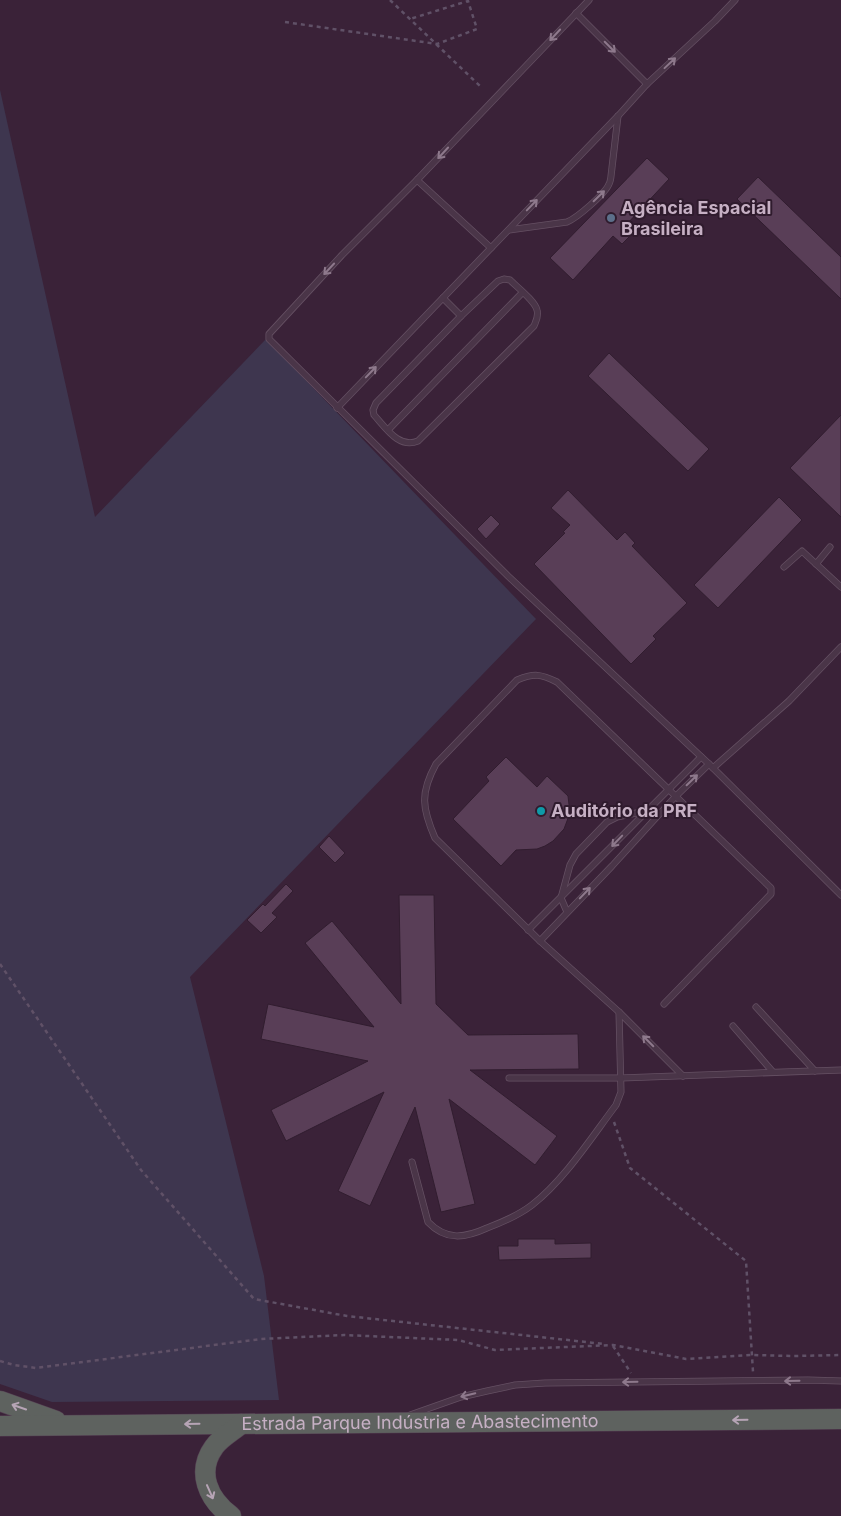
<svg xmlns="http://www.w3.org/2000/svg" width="841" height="1516" font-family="Inter,sans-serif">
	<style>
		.green { fill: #3e364f }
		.building { fill: #593e57; stroke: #311d2f }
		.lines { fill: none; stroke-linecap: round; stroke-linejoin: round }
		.service-casing { stroke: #655063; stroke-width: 7 }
		.trunk-casing { stroke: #554053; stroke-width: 21 }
		.path { stroke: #605167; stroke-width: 2.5; stroke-dasharray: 4 4; stroke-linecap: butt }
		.service { stroke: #4a3548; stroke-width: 5.5 }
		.trunk { stroke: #5e625f; stroke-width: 20 }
		.oneway { stroke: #8e798c }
		.oneway2 { stroke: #b6a4b5 }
		.service-dot { fill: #5c6f8a; stroke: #2f1b2d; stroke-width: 2 }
		.culture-dot { fill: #0f9aa8; stroke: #2f1b2d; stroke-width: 2 }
		.labels { text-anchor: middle; stroke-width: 4; stroke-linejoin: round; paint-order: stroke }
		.poi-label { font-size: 18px; font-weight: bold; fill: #c6b0c4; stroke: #2f1b2d; text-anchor: start }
		.street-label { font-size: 18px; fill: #c6b0c4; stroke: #2f1b2d }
	</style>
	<rect width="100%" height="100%" fill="#3a2238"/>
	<path class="green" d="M0 90 95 517 266 339 536 619 190 977 264 1276 279 1400 52 1402 0 1384Z"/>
	<g class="building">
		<path d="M647 158 669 179 626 225 633 233 622 244 613 236 573 280 550 258Z"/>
		<path d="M758 177 841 257V299L737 199Z"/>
		<path d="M609 353 709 449 688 471 588 376Z"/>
		<path d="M841 415V517L790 468Z"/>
		<path d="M568 490 617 540 625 532 635 543 632 546 687 603 653 636 656 639 631 664 534 564 565 533 563 532 570 525 551 508Z"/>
		<path d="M779 497 802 520 718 608 694 585Z"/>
		<path d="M491 515 500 524 486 539 477 529Z"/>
		<path d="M506 757 537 787 547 776 568 796 570 813 564 829 553 841 545 846 537 849 516 850 501 866 453 819 489 781 486 777Z"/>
		<path d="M329 836 345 853 335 863 319 847Z"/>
		<path d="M286 884 293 891 272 913 277 917 261 933 247 920 263 904 265 906Z"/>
		<path d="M399 895H434L436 1004 468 1035 578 1034 579 1069 470 1070 557 1136 535 1165 449 1099 475 1204 441 1212 415 1107 370 1206 338 1191 384 1092 286 1141 271 1110 368 1061 261 1039 268 1004 374 1027 305 943 332 921 401 1004Z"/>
		<path d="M518 1239H555V1244L591 1243V1258L499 1260 498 1246H518Z"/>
	</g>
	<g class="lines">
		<g class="service-casing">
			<g id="service">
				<path d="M589 0 417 180 342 255 269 334V339L508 576 709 764 841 895"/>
				<path d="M576 13 647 84"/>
				<path d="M417 180 491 248"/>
				<path d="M509 230 567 222C577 218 605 194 609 184 610 183 611 177 611 176L618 116"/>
				<path d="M504 279 510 280C517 287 535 301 537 310 539 316 536 321 534 326L418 441C399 449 386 428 374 415L373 410 376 403 461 316 498 281Z"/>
				<path d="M443 298 461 316"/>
				<path d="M337 408 618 116 647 84 715 21 735 0"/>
				<path d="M388 430 522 293"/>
				<path d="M816 564 830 547"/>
				<path d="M784 567 802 551 841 587"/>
				<path d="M713 768 789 701 841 647"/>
				<path d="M567 912 561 898 570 865 576 854 607 822 617 817 646 811"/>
				<path d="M528 930 701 757"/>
				<path d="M540 941 612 866 675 797 709 764"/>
				<path d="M756 1007 815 1071"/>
				<path d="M619 1012 540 941 435 838C422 808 420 793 436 764L517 680C534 673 541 674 557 682L771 888V894L664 1004"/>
				<path d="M733 1026 773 1072"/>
				<path d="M509 1078H621L841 1070"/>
				<path d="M412 1162 428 1222C446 1241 465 1238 487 1228 503 1222 519 1215 532 1205 565 1179 591 1138 616 1105L621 1092 619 1012 683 1076"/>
				<path d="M410 1415 461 1397 487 1391 515 1385 545 1383 808 1380 841 1381"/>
			</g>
		</g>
		<g class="trunk-casing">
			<g id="trunk">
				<path d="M0 1401 56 1421"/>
				<path id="s1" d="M0 1426 841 1419"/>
				<path d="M231 1516C208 1499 196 1472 214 1447 220 1438 233 1431 241 1424"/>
			</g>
		</g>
		<g class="path">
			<path d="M390 0 481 87"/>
			<path d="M285 22 437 44 477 29 468 1 410 19"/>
			<path d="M0 964 141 1170 254 1299 347 1316 604 1344"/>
			<path d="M614 1122 630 1168 746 1261 753 1372"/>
			<path d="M613 1346 631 1373"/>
			<path d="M0 1361 14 1365 36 1368 261 1339 344 1335 458 1340 495 1350 613 1345 686 1359 752 1355 793 1356 841 1355"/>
		</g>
		<use href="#service" class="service"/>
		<use href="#trunk" class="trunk"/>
	</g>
	<defs><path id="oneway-shaft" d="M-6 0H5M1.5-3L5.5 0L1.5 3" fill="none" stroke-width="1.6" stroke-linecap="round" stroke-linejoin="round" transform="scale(1.25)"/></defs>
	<g class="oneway">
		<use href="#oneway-shaft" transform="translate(555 35) rotate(133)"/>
		<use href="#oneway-shaft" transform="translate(610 47) rotate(45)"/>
		<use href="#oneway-shaft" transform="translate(670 63) rotate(-43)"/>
		<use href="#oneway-shaft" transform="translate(443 153) rotate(133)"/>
		<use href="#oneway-shaft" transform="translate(599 196) rotate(-44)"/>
		<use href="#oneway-shaft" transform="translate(532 205) rotate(-46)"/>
		<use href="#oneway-shaft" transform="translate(329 269) rotate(133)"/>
		<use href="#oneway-shaft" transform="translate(371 372) rotate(-46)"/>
		<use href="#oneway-shaft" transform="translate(692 780) rotate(-44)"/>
		<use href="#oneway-shaft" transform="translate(617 841) rotate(134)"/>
		<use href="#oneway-shaft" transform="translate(585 893) rotate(-46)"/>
		<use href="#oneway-shaft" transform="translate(648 1041) rotate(-135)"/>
		<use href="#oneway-shaft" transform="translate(792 1381) rotate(179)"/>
		<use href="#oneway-shaft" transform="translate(630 1382) rotate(179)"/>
		<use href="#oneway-shaft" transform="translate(468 1395) rotate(166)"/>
	</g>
	<g class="oneway2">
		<use href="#oneway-shaft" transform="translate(19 1407) rotate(-161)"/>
		<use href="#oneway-shaft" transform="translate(740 1420) rotate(179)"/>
		<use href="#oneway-shaft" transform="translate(192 1424) rotate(179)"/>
		<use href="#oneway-shaft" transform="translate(210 1492) rotate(66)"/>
	</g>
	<circle class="service-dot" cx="611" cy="218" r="5"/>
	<circle class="culture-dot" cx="541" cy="811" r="5"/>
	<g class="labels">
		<g class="poi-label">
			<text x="621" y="214">Agência Espacial<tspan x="621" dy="21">Brasileira</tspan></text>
			<text x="551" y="817">Auditório da PRF</text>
		</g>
		<g class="street-label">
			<text dy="6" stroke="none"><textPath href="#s1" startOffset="420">Estrada Parque Indústria e Abastecimento</textPath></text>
		</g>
	</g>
</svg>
